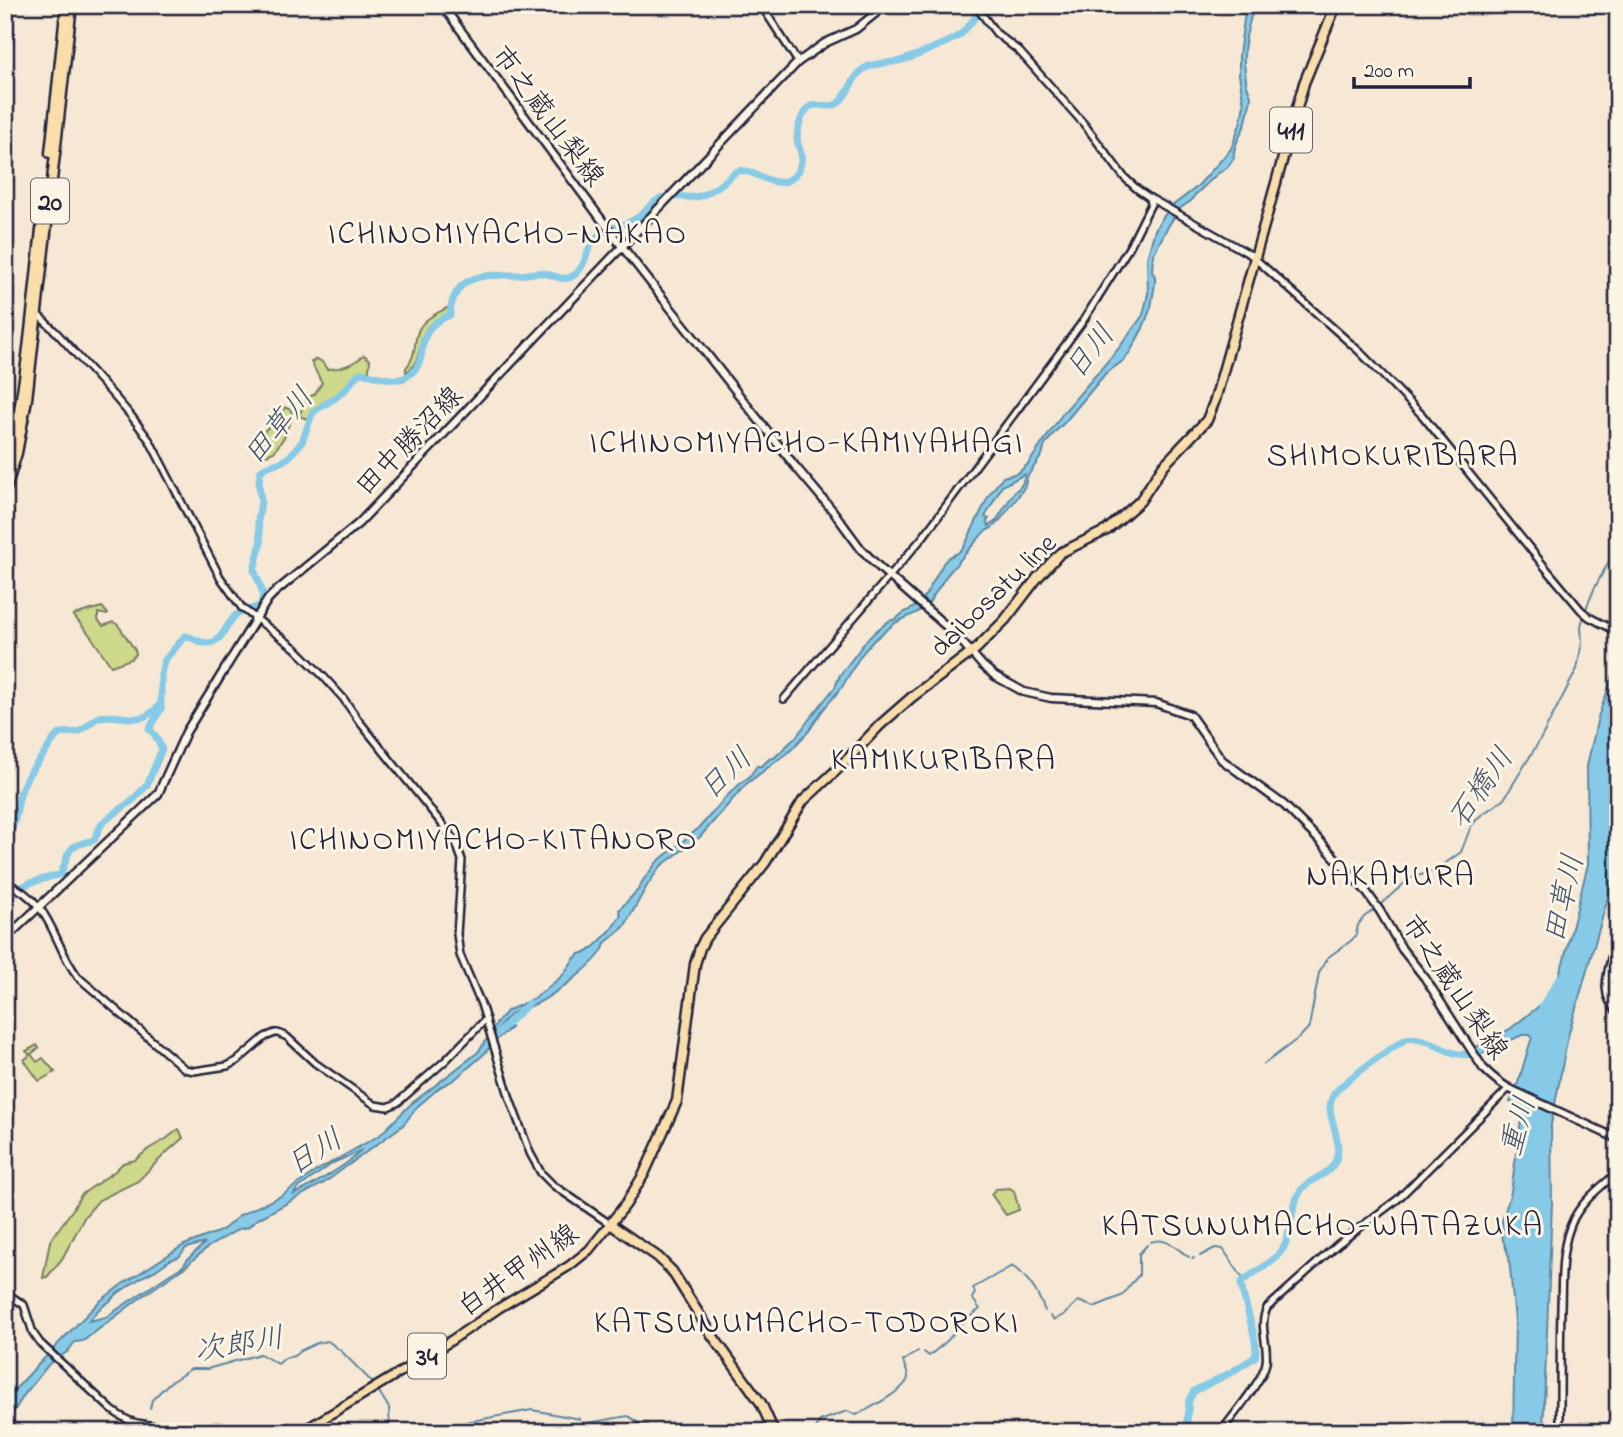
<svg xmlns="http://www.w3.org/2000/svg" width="1623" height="1437" font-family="'Indie Flower','Klee One',sans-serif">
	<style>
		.green { fill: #ced98c; stroke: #787e64; stroke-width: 2 }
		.water { fill: #86cae7; stroke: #5e87a2; stroke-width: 2; fill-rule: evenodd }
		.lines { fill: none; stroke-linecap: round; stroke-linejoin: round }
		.stream { stroke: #5e87a2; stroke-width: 2 }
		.river { stroke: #86cae7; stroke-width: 7 }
		.tertiary-casing { stroke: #22223b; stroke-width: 10 }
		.secondary-casing { stroke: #22223b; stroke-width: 11 }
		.primary-casing { stroke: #22223b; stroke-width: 12 }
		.trunk-casing { stroke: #22223b; stroke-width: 13 }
		.tertiary { stroke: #fcf5e5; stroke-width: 5 }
		.secondary { stroke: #fcf5e5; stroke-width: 6 }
		.primary { stroke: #f9deab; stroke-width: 7 }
		.trunk { stroke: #f9deab; stroke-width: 8 }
		.labels { text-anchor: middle; stroke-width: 6; stroke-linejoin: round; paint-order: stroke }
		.shield { fill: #fcf5e5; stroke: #63616e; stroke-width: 2 }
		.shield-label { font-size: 26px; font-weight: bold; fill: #22223b }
		.street-label { font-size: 28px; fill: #22223b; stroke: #fcf5e5 }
		.water-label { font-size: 30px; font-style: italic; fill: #40546f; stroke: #fcf5e5 }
		.quarter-label { font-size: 32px; letter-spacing: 2px; fill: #22223b; stroke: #fcf5e5 }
	</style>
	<rect width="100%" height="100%" fill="#f6e8d4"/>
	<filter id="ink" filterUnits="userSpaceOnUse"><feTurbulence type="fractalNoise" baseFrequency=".0143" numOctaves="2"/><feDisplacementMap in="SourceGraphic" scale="14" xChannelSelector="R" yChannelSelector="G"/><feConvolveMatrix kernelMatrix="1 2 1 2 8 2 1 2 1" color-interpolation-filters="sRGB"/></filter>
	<g filter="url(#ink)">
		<g class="green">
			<path d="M447 308 449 310 447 314C440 318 433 321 428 327 417 340 423 363 406 372V368C417 356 413 342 419 329 424 319 437 313 447 308Z"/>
			<path d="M364 355 370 360 369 370 366 373 360 372C350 379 345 389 335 397 324 404 314 407 307 419L299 416 305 402V399L315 394 322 383 311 362 317 359 322 362 327 369C341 369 354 364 364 355Z"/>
			<path d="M284 407 291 410 293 417 287 428V433L274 452 263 456 255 447 265 433 264 431 282 415Z"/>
			<path d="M102 607 108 614 107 615 98 613V620L103 626 113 622 118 625 135 650 136 654 131 659 111 666 90 635 73 615Z"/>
			<path d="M37 1045 39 1048 31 1054 37 1062 43 1058 55 1072 39 1081 24 1060 30 1055 26 1051Z"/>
			<path d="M179 1129 183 1138 166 1153 138 1181 99 1200 85 1216 62 1259 47 1277 43 1278 50 1241 73 1209 81 1195 115 1171 123 1163 135 1160 150 1148 166 1139Z"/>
			<path d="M1010 1188 1014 1191 1019 1210 1006 1215 991 1194 996 1189Z"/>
		</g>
		<g class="water">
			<path d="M1246 5H1255C1248 24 1243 43 1244 64 1245 68 1246 83 1247 86 1248 89 1250 92 1251 96 1251 102 1248 111 1247 117 1245 131 1232 144 1234 158L1227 168 1217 174 1194 196 1191 201 1179 209 1166 230 1153 255 1152 272 1155 276V284L1151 307 1143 328 1130 352 1124 360 1105 374 1065 422 1055 432 1045 445 1042 455 1027 477 1025 486 1017 498 1000 520 992 528 984 532 947 575 928 604 916 613 895 623 873 641 861 655 842 687 822 711 809 731 791 750 745 785 700 837 661 866 648 884 624 927 605 943C603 961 553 995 536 1004 528 1008 517 1009 510 1015 504 1019 500 1026 496 1032L512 1027 497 1039 483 1055 454 1080 440 1087 418 1106 404 1124 395 1131 324 1183 256 1220 248 1227 239 1229 208 1247 185 1267 144 1295 83 1341 75 1342 67 1352 49 1364 24 1395 13 1413 5 1421V1400L53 1349 99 1302 121 1285 184 1245 218 1232 225 1228 240 1215 281 1196 316 1171 380 1135 411 1104 477 1053 481 1048 498 1021 507 1011 535 998 562 976 574 959 579 954 588 952 598 943 610 931 621 915 619 910 638 890 642 882 657 862 699 828 727 796 742 782 749 777 757 766H762L769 759 774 758 796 737 811 717 835 687 840 675 866 641 876 631 889 621 896 619 903 613 913 608 925 596 944 562 949 557 958 553 964 547 989 495 1003 477 1018 473 1028 464 1063 413 1119 348 1143 315 1148 294 1147 258 1155 230 1163 217 1172 206 1197 187 1231 149 1240 124 1244 105 1239 75V55ZM1025 474C1024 481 1022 488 1015 491L996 521 989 526 987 521 989 519 985 517 1002 486ZM360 1151C353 1161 308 1189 294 1194L297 1189 333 1163ZM205 1243 188 1259 183 1266 170 1274 106 1317 89 1321 98 1310 110 1301 118 1293 142 1277 156 1270 170 1260 179 1257 186 1248Z"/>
			<path d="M1618 662V863L1568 1036 1551 1125 1552 1203 1543 1432H1513L1515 1321 1509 1257 1502 1237V1221L1511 1192 1522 1112 1518 1107 1510 1102C1520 1084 1524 1059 1532 1038L1530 1035H1522L1481 1054 1476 1047 1510 1029 1552 996 1564 960 1588 864 1587 766 1598 717Z"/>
		</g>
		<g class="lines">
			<g class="stream">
				<path d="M1585 611 1595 587 1618 545"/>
				<path d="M1380 905 1409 879 1436 870 1461 852 1471 826 1480 816 1504 799 1540 740 1577 669 1582 642 1581 626 1584 616"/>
				<path d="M1264 1064 1300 1037 1309 1027 1319 973 1327 958 1352 940 1356 935 1358 925 1364 917 1375 909"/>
				<path d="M1151 1242C1166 1236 1177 1249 1189 1257"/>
				<path d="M1200 1256 1215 1248 1223 1249 1244 1280"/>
				<path d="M1192 1259 1194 1258"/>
				<path d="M1050 1316 1054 1320"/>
				<path d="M1056 1319 1065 1314 1078 1301 1094 1307 1121 1296 1125 1292 1129 1286 1139 1275V1254L1147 1245"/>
				<path d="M924 1352 929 1356 947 1341 964 1321 980 1309 972 1298 975 1293 973 1288 1012 1266C1030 1279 1037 1291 1045 1311"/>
				<path d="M378 1390 389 1408 390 1432"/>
				<path d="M150 1409 152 1400 169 1383 191 1369H207L260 1354 278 1364 285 1358 294 1356 300 1351 317 1343 328 1341 341 1351 374 1384"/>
				<path d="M588 1423 628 1416 642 1425 648 1424"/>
				<path d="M653 1426 658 1432"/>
				<path d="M139 1432 143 1427"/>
				<path d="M446 1432 461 1423 532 1410 580 1419"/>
				<path d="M808 1432 816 1428 820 1421 847 1411 856 1415C867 1410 908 1389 908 1377 908 1373 904 1365 903 1361L918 1351"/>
			</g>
			<g class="river">
				<path d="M5 842C15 829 16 811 20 795 25 776 33 769 44 754 48 749 52 740 57 736 63 730 70 734 77 732 86 730 91 720 100 717 123 712 141 729 159 705"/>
				<path d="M5 895 30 883 61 874C71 847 66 847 94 840L102 823 133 800 147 785 162 749 155 735 149 729 161 709V674L164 661 185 636C193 637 199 643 207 643 223 643 225 625 235 616 242 610 253 610 261 605L263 593 254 570 261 543 258 521 261 501 259 484 260 472 265 467 281 462 289 457 302 442 312 414 316 410 335 398 346 389 357 375 361 373C373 374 387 381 399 379 405 379 404 378 409 375 427 362 418 346 428 331 433 322 442 319 450 315 453 273 484 275 517 275 526 275 534 272 543 273 553 275 564 282 573 276 588 266 585 246 598 236 609 227 625 226 637 218 645 213 652 202 661 198 675 193 691 201 703 195 711 191 719 186 725 181 729 178 734 172 738 171 748 167 769 185 783 182 796 179 803 166 801 154 800 148 797 144 797 139 797 129 801 116 807 109 815 100 828 110 837 104 849 95 851 79 862 70 872 62 890 64 903 60 917 56 933 48 947 42 953 39 960 36 964 31 973 21 979 10 991 5"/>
				<path d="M1542 1006 1560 978"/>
				<path d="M495 1036 529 1003"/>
				<path d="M1186 1432 1189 1400 1194 1391 1230 1373 1255 1357C1260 1343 1243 1302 1241 1283 1254 1271 1273 1264 1283 1249 1293 1232 1289 1209 1300 1192 1308 1178 1328 1177 1335 1162 1343 1145 1332 1127 1330 1109 1330 1104 1331 1099 1334 1094 1343 1081 1391 1048 1406 1039 1432 1033 1451 1065 1479 1051"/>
			</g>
			<g class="tertiary-casing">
				<g id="tertiary">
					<path d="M761 5 798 62"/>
					<path d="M1150 198 1251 255 1359 351 1422 415 1544 566 1581 610 1589 617 1618 632"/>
					<path d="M35 312 56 332 114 396 132 417 150 441 220 577 242 608 295 648 323 676 343 698 359 721 455 840 462 860 457 934 460 955 481 1004 510 1099 530 1153 541 1173 553 1185 610 1224"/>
					<path d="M784 699 923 537 1083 321 1130 246 1151 204 1150 198 1137 189 1124 177 1084 124 1019 51 996 33 975 5"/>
					<path d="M5 882C55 904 50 940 78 977L179 1064 185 1069 194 1071 227 1066 237 1061 265 1037 275 1033H278L287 1037 315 1063 375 1105 388 1107 397 1103 446 1060 486 1019"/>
					<path d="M1618 947 1613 950C1608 974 1598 993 1618 1013"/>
					<path d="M5 1292 24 1305 33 1333 40 1343 112 1410C119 1415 124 1419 133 1422 145 1425 156 1424 166 1432"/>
					<path d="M1221 1432C1233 1415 1262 1382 1266 1363 1269 1343 1258 1327 1267 1308L1338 1244 1398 1199 1508 1089"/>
					<path d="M1560 1432C1560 1391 1560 1349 1561 1308 1562 1278 1560 1246 1574 1218 1584 1199 1602 1186 1618 1172"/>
				</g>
			</g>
			<g class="secondary-casing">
				<g id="secondary">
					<path d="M442 5 613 235 795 466 833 511 861 549 881 569 955 634 982 665 995 676 1024 692 1051 698 1156 703 1190 715 1222 760 1284 805 1319 840 1365 890 1380 911 1402 949 1425 978 1483 1068C1492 1077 1500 1084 1512 1090L1618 1139"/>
					<path d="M5 939 158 794 186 732 268 599 274 593 359 523 798 62 825 43 856 29 886 5"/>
				</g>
			</g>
			<g class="primary-casing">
				<path id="primary" d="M301 1432 437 1350 499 1308 569 1266 589 1250 610 1224"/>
			</g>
			<g class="trunk-casing">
				<g id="trunk">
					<path d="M50 153 66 5"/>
					<path d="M5 474C27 392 32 306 42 221"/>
					<path d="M5 492 17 453 27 399 72 5"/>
					<path d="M774 1432 761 1403 712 1335 672 1271 658 1257 610 1224 626 1204 644 1174 677 1101 695 964 700 948 705 938 765 863 803 801 841 766 880 725 912 697 977 648 1005 620 1038 577 1060 553 1107 530 1140 501 1163 466 1207 420 1215 400 1304 83 1336 5"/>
				</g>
			</g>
			<use href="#tertiary" class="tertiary"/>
			<use href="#secondary" class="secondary"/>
			<use href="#primary" class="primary"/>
			<use href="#trunk" class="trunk"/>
		</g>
	</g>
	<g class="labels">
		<g class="shield">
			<rect x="1270" y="107.5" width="42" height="45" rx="5"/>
			<rect x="31" y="178.5" width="38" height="45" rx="5"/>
			<rect x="408" y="1333.5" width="38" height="45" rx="5"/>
		</g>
		<g class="shield-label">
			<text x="1291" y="139">411</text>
			<text x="50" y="210">20</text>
			<text x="427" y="1365">34</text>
		</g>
		<g class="street-label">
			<text transform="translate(549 115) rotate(53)" y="10">市之蔵山梨線</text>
			<text transform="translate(408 440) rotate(-46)" y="10">田中勝沼線</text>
			<text transform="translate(992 594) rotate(-44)" y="10">daibosatu line</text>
			<text transform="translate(1456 986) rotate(56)" y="10">市之蔵山梨線</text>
			<text transform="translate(517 1269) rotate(-35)" y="10">白井甲州線</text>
		</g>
		<g class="water-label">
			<text transform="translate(1089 351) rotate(-52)" y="10">日川</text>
			<text transform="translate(278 425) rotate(-50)" y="10">田草川</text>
			<text transform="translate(725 773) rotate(-44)" y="10">日川</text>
			<text transform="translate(1480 787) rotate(-55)" y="10">石橋川</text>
			<text transform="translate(1563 898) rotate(-77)" y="10">田草川</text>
			<text transform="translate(1517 1126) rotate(-74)" y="10">重川</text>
			<text transform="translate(314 1151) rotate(-32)" y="10">日川</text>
			<text transform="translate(239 1343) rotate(-9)" y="10">次郎川</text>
		</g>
		<g class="quarter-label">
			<text x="508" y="243">ICHINOMIYACHO-NAKAO</text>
			<text x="807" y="452">ICHINOMIYACHO-KAMIYAHAGI</text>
			<text x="1393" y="465">SHIMOKURIBARA</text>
			<text x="944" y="769">KAMIKURIBARA</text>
			<text x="494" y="849">ICHINOMIYACHO-KITANORO</text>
			<text x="1391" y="885">NAKAMURA</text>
			<text x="1323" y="1235">KATSUNUMACHO-WATAZUKA</text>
			<text x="807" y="1332">KATSUNUMACHO-TODOROKI</text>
		</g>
	</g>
	<rect width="1623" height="1437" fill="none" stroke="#fcf5e5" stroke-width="28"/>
	<rect x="14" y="14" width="1595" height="1409" fill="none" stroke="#22223b" stroke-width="2.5" filter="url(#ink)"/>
	<path d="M1354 77v10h116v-10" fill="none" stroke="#22223b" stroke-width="3.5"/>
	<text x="1364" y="77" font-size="21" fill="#22223b" stroke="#fcf5e5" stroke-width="5" paint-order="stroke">200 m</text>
</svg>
